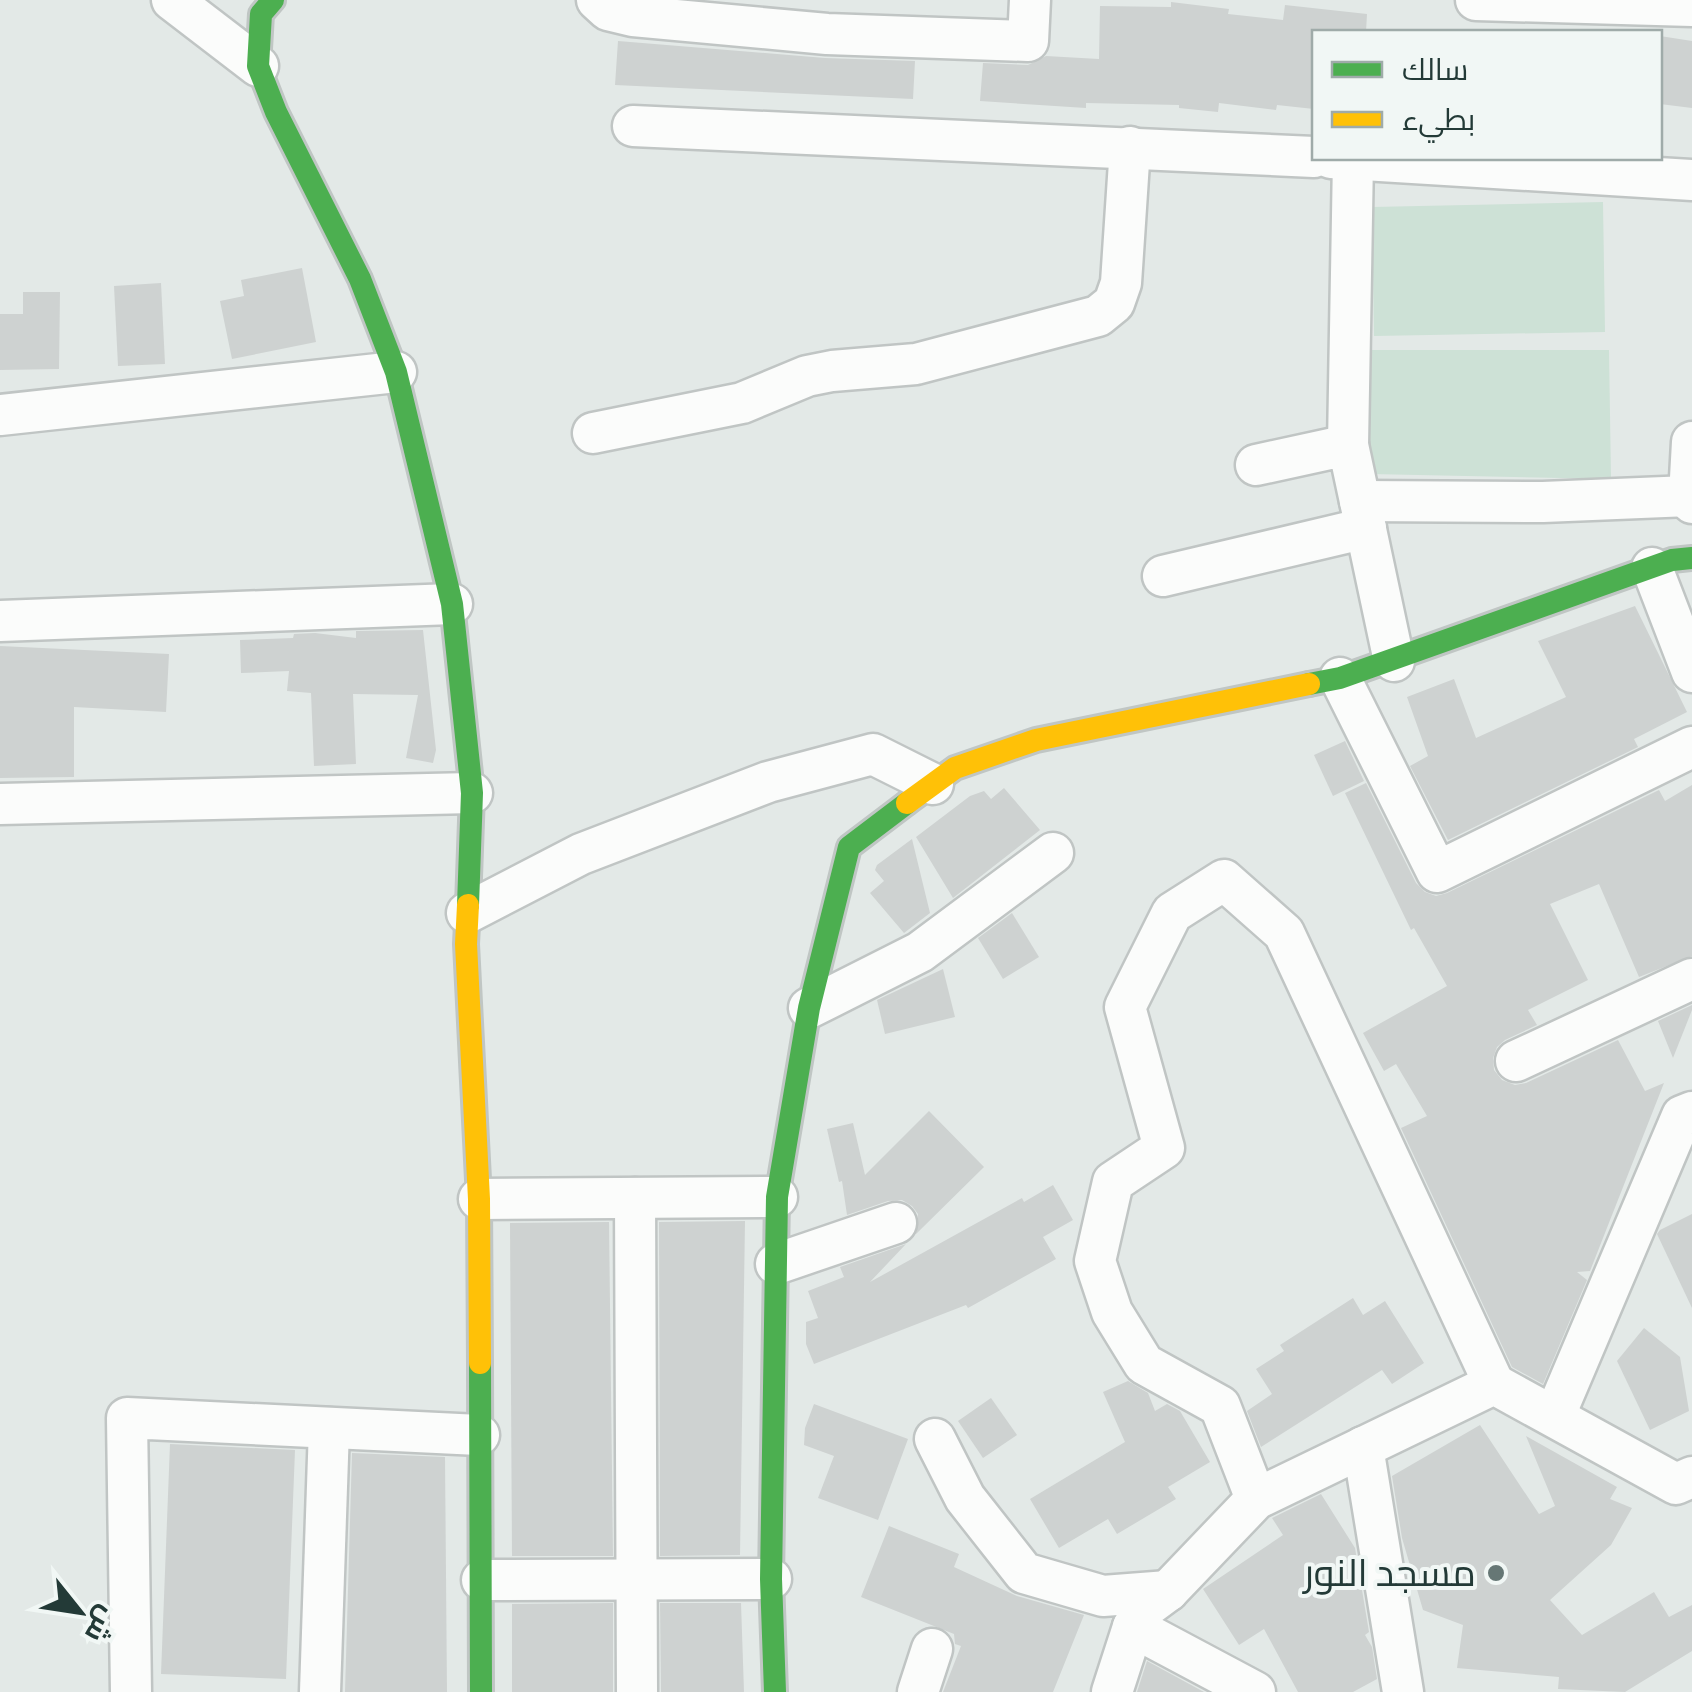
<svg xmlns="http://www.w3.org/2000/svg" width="1692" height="1692" font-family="'PT Sans Narrow',Cairo,sans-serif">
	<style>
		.green { fill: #cde1d6 }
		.building { fill: #ced2d1 }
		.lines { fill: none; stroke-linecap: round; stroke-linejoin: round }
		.street-casing { stroke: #c0c5c4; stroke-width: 45 }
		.fast-casing { stroke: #c0c6c4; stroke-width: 28 }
		.slow-casing { stroke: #c0c6c4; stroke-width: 28 }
		.street { stroke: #fbfcfb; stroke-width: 40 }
		.fast { stroke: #4caf50; stroke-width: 22 }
		.slow { stroke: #ffc107; stroke-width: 22 }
		.poi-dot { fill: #667775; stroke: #f1f7f5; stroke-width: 4 }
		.labels { text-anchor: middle; stroke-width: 8; stroke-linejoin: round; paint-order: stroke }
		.poi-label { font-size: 38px; fill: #233a37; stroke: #f1f7f5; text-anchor: end }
	</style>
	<rect width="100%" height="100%" fill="#e3e9e7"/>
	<g class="green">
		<path d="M1603 202 1605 332 1374 336 1372 207Z"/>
		<path d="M1369 350H1609L1611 479 1370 474Z"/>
	</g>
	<g class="building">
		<path d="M1171 2 1229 9 1228 14 1283 20 1285 5 1367 14 1366 32H1314V109L1277 105 1276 110 1219 103 1218 112 1179 108V105L1086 103V108L980 101 983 63 1028 65 1046 56 1099 59 1100 6 1171 7Z"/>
		<path d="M1660 36 1692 41V108L1660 104Z"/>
		<path d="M618 41 825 58 915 61 913 99 615 85Z"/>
		<path d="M302 268 316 342 232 359 220 301 244 296 241 280Z"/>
		<path d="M161 283 165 364 118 366 114 286Z"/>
		<path d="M23 292H60L59 369 0 370V314H23Z"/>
		<path d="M1635 606 1687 712 1634 739 1638 747 1448 840 1410 766 1428 756 1407 697 1454 679 1476 738 1566 697 1538 641Z"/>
		<path d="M423 630 436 750 433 763 406 758 418 695 353 694 356 764 314 766 311 693 287 691 289 671 241 673 240 640 293 638 294 634 315 633 356 638V631Z"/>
		<path d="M0 646 169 654 166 712 74 707V777L0 778Z"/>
		<path d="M1345 741 1364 781 1333 796 1314 755Z"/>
		<path d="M1366 783 1416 883 1425 892 1436 896 1447 893 1659 790 1665 801 1692 785V956L1639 977 1599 884 1550 904 1588 980 1528 1010 1537 1025 1505 1040 1497 1047 1493 1058 1494 1070 1502 1080 1515 1085 1526 1083 1618 1040 1645 1091 1664 1083 1590 1271 1577 1272 1587 1280 1543 1384 1512 1367 1401 1128 1427 1116 1396 1064 1384 1071 1363 1033 1447 986 1414 928 1411 930 1345 793Z"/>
		<path d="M1004 788 1040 830 953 898 916 837 970 796 984 791 991 799Z"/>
		<path d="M912 839 930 913 904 933 870 893 884 881 875 870 877 865Z"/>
		<path d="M1012 913 1039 957 1003 979 978 938Z"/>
		<path d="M943 969 955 1017 885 1034 877 1000Z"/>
		<path d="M1692 1005V1010L1673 1058 1658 1021Z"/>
		<path d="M929 1111 984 1167 916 1234 918 1214 912 1206 902 1200 888 1201 847 1215 842 1181 839 1182 827 1129 853 1123 865 1175Z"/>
		<path d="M1053 1185 1073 1220 1043 1237 1056 1259 968 1308 966 1305 814 1364 806 1344V1322L818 1318 808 1291 844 1277 840 1267 906 1244 870 1282 1022 1198 1024 1202Z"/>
		<path d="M1692 1214V1308L1657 1234 1660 1230Z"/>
		<path d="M745 1221 740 1555 660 1556 659 1222Z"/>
		<path d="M609 1222 613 1556H512L510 1223Z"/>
		<path d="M1353 1298 1363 1315 1385 1301 1424 1363 1392 1384 1382 1370 1261 1447 1247 1411 1272 1394 1256 1369 1284 1351 1280 1345Z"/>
		<path d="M1644 1328 1680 1357 1689 1411 1650 1430 1617 1361Z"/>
		<path d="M1128 1381 1148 1393 1155 1411 1167 1404 1180 1411 1210 1462 1168 1487 1176 1499 1117 1534 1108 1519 1059 1548 1030 1499 1125 1442 1103 1392Z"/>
		<path d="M991 1398 1017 1435 983 1458 958 1421Z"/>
		<path d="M814 1404 908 1439 878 1520 818 1498 834 1456 804 1445 805 1428Z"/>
		<path d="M1480 1425 1539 1514 1555 1506 1526 1436 1617 1487 1610 1499 1632 1508 1611 1545 1550 1600 1582 1635 1654 1592 1669 1617 1692 1605V1651L1625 1692 1558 1689 1559 1677 1457 1668 1463 1625 1423 1610 1402 1538 1392 1476Z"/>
		<path d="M170 1444 295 1450 286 1679 161 1674Z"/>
		<path d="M352 1453 445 1457 447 1692H345Z"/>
		<path d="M1321 1494 1355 1548 1369 1632 1365 1635 1372 1647 1377 1679 1353 1692H1298L1264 1629 1239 1645 1203 1589 1283 1535 1272 1518Z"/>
		<path d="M889 1526 959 1554 954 1567 1017 1596 1084 1615 1053 1692H943L961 1646 955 1644 954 1634 861 1597Z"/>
		<path d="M613 1603V1692H512V1604Z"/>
		<path d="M660 1603H741L744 1692H661Z"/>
		<path d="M1147 1661 1204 1692H1137Z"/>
	</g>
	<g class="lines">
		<g class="street-casing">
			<g id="street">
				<path d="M172 0 258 66"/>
				<path d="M597 0 608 10 633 16 827 34 1028 41 1030 0"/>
				<path d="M1476 0 1692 6"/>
				<path d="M633 126 1314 157"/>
				<path d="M1331 158 1692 180"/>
				<path d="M0 415 396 372"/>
				<path d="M593 433 742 403 807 376 832 371 916 364 1098 316 1114 303 1121 283 1130 147"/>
				<path d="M1692 442 1689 496 1692 503"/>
				<path d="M1348 445 1353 159"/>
				<path d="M1256 465 1348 445 1394 661"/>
				<path d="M1360 501 1543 502 1689 496"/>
				<path d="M1652 568 1692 672"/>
				<path d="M1163 576 1366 528"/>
				<path d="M0 621 452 604"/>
				<path d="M1340 678 1437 872 1692 747"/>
				<path d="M0 804 472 793"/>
				<path d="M467 913 581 854 768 782 873 754 933 784"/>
				<path d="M809 1008 920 952 1053 853"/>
				<path d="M1516 1061 1692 979"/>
				<path d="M635 1198 637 1692"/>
				<path d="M479 1199 777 1197"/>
				<path d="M776 1264 896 1223"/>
				<path d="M1555 1415 1682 1116 1692 1112"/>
				<path d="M935 1439 965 1498 1024 1573 1103 1596 1168 1591"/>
				<path d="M1363 1447 1403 1692"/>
				<path d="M1256 1499 1220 1406 1144 1364 1112 1312 1095 1261 1113 1182 1164 1148 1125 1007 1172 913 1224 880 1284 933 1494 1384"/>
				<path d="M482 1580 771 1579"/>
				<path d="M1133 1627 1255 1692"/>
				<path d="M131 1692 127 1418 479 1435"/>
				<path d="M320 1692 329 1428"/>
				<path d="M918 1692 932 1649"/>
				<path d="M1112 1692 1133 1627 1145 1608 1168 1591 1256 1499 1494 1384 1676 1484 1692 1477"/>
			</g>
		</g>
		<g class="fast-casing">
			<g id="fast">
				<path d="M273 0 261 14 258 66 276 112 360 279 396 372 452 604 472 793 468 905"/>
				<path d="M1309 684 1340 678 1672 560 1692 558"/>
				<path d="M480 1363 481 1692"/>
				<path d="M775 1692 771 1579 777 1197 809 1008 849 847 907 803"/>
			</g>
		</g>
		<g class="slow-casing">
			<g id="slow">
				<path d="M907 803 955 768 1036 740 1309 684"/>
				<path d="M468 905 466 944 479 1199 480 1363"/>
			</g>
		</g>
		<use href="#street" class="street"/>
		<use href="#fast" class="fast"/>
		<use href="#slow" class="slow"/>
	</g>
	<circle class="poi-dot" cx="1496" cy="1573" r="10"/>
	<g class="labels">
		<g class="poi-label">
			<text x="1476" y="1586">مسجد النور</text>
		</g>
	</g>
	<rect x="1312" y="30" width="350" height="130" fill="#f1f7f5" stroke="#9faba9" stroke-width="2.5"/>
	<rect x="1332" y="62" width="50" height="15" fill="#4caf50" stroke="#9faba9" stroke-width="2.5"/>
	<text x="1402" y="80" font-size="30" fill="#233a37">سالك</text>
	<rect x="1332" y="112" width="50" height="15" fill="#ffc107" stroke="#9faba9" stroke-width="2.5"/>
	<text x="1402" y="130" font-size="30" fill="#233a37">بطيء</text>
	<g transform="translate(80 1612) rotate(120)" stroke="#f1f7f5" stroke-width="8" paint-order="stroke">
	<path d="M0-8L18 38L0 25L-18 38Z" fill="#233a37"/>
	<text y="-15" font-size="28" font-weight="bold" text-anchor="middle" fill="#233a37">ش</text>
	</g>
</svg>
